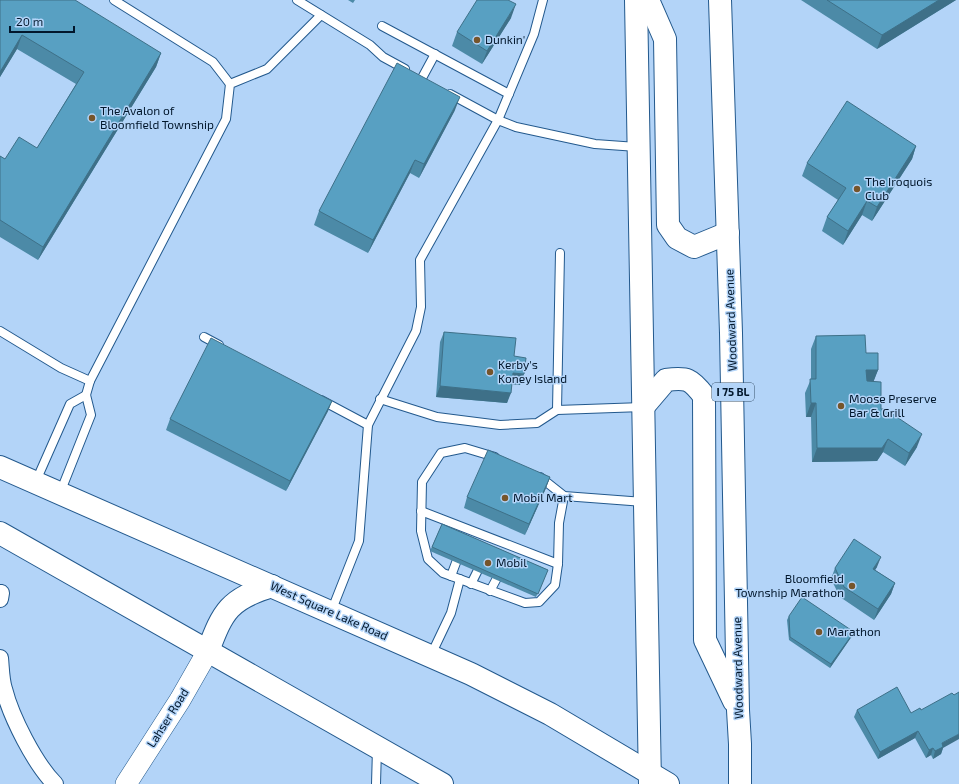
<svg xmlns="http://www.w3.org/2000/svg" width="959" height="784" font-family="'Exo 2',sans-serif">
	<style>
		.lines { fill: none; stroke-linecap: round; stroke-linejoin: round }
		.service-casing { stroke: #23598d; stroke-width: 10 }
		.minor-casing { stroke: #23598d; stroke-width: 18 }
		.tertiary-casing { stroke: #23598d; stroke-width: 22 }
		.primary-casing { stroke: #23598d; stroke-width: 24 }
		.trunk-casing { stroke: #23598d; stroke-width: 24 }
		.service { stroke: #fff; stroke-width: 8 }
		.minor { stroke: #fff; stroke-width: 16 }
		.tertiary { stroke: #fff; stroke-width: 21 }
		.primary { stroke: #fff; stroke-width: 22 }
		.trunk { stroke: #fff; stroke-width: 22 }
		.wall { fill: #4c8aa7 }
		.shaded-wall { fill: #3e7088 }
		.building { fill: #58a0c2; stroke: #3e7088 }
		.poi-dot { fill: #76552b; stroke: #b3d4f8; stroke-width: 1.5 }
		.labels { text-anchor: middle; stroke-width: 3; stroke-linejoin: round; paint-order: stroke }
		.shield { fill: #b3d4f8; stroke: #375069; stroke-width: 1 }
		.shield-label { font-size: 11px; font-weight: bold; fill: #02172c }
		.poi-label { font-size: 12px; fill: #02172c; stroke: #b3d4f8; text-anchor: start }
		.street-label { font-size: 12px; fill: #02172c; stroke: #b3d4f8 }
	</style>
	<rect width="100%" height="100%" fill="#b3d4f8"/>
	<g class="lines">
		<g class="service-casing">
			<g id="service">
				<path d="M114 0 213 62 230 84"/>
				<path d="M297 0 370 45 383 57 405 69"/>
				<path d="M382 26 509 94"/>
				<path d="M422 78 435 54"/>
				<path d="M450 94 498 120 516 127 595 144 637 147"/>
				<path d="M560 253 557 410 643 407"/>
				<path d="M0 331 61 368 90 381"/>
				<path d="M204 337 219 345"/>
				<path d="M380 399 437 417 500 425 537 423 557 410"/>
				<path d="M321 400 368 425"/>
				<path d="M495 457 465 448 441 453 422 482 421 531 428 559 443 573 525 603 539 602 555 585 558 564 559 523 564 496"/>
				<path d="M540 477 564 496 644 502"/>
				<path d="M36 481 70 404 86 395"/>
				<path d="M60 493 91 415 86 395 90 381 226 119 230 84 267 69 321 15"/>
				<path d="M421 511 558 564"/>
				<path d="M451 576 457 560"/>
				<path d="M471 584 478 570"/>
				<path d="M490 591 497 578"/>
				<path d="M331 612 359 541 368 425 416 331 421 307 420 260 498 120 534 34 543 0"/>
				<path d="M431 655 451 613 460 579"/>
				<path d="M376 784 377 749"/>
			</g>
		</g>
		<g class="minor-casing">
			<g id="minor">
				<path d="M0 599 1 593"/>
				<path d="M0 658C1 668 1 680 4 689 11 717 35 764 55 784"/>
			</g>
		</g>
		<g class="tertiary-casing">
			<path id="tertiary" d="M126 784 180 700 208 651"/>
		</g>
		<g class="primary-casing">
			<g id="primary">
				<path d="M636 0 650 784"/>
				<path d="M648 0 665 39 668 225 677 238 694 247 728 233"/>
				<path d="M720 0 731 333 738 710 740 744V784"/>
				<path d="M643 407 666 380C687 377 691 379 704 396L705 640 734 701"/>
			</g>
		</g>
		<g class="trunk-casing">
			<g id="trunk">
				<path d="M0 467 471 674 550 714 668 784"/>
				<path d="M0 533 442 784"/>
				<path d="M208 651C223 611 229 599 272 586"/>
			</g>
		</g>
		<use href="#service" class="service"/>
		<use href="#minor" class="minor"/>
		<use href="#tertiary" class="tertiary"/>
		<use href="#primary" class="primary"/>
		<use href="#trunk" class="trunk"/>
	</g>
	<g class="wall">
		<path d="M0 0 161 53 156 67 38 260 0 237V156L5 159 37 148 76 84 17 49 0 77Z"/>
		<path d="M348 0H355L353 3Z"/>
		<path d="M801 0H956L877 49Z"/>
		<path d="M511 18 482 64 452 46 457 32Z"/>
		<path d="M455 110 419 178 410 173 368 253 314 225 319 211Z"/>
		<path d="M916 146 912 159 872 221 862 215 843 245 822 231 827 217 838 200 802 176 807 163Z"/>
		<path d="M444 332 514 356 520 385 512 384 507 403 436 397 440 342Z"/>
		<path d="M816 336 866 353 878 370 873 382 881 409 917 447 905 466 883 452 877 461 812 462 811 417H806L805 393 811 379V349Z"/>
		<path d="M332 401 328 411 286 491 166 430 170 419Z"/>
		<path d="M550 477 546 488 525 535 464 508 467 497Z"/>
		<path d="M442 524 548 570 536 597 430 551Z"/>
		<path d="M877 567 875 570 895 583 891 594 874 620 840 597 831 579 835 568Z"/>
		<path d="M789 616 852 636 830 668 789 640 787 620Z"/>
		<path d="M857 710 911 713 943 748 941 754 933 759 931 755 926 758 915 738 878 759 854 717Z"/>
	</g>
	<g class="shaded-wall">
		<path d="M939 0H956L877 49 882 35Z"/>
		<path d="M516 4 511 18 482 64 487 51Z"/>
		<path d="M22 35 17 49 0 77V72Z"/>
		<path d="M161 53 156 67 38 260 43 247Z"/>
		<path d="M460 97 455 110 419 178 424 164Z"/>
		<path d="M916 146 912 159 872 221 877 207Z"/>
		<path d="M415 160 410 173 368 253 373 240Z"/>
		<path d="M867 201 862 215 843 245 848 231Z"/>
		<path d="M866 370H878L873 383H862Z"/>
		<path d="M513 373 524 374 520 385 509 384Z"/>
		<path d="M440 386 511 393 507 403 436 397Z"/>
		<path d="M332 401 328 411 286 491 290 481Z"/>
		<path d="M811 403H816L811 417H806Z"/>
		<path d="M922 434 917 447 905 466 909 453Z"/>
		<path d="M888 439 883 452 877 461 812 462 817 448Z"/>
		<path d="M550 477 546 488 525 535 529 524Z"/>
		<path d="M881 557 877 567 869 579 873 569Z"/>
		<path d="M895 583 891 594 874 620 878 609Z"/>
		<path d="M854 632 852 636 830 668 831 664Z"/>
		<path d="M918 731 915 738 878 759 880 752Z"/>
		<path d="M959 734V739L943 748 941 754 933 759 935 751 942 743Z"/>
		<path d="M933 748 931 755 926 758 929 750Z"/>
	</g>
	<g class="building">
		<path d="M0 0H75L161 53 43 247 0 220V156L5 159 19 137 37 148 84 72 22 35 0 72Z"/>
		<path d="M477 0H508L516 4 487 51 457 32Z"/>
		<path d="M827 0H939L882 35Z"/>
		<path d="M397 63 460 97 424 164 415 160 373 240 319 211Z"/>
		<path d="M847 101 916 146 877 207 867 201 848 231 827 217 846 188 807 163Z"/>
		<path d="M444 332 516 338 514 356 526 358 524 374 513 373 511 393 440 386Z"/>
		<path d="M865 335 866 353H878V370H866L867 381 881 382V409H885L922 434 909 453 888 439 882 448H817L816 403H811L810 379H816V336Z"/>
		<path d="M211 338 332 401 290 481 170 419Z"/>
		<path d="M488 450 550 477 529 524 467 497Z"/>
		<path d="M442 524 548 570 538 594 432 547Z"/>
		<path d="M854 539 881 557 873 569 895 583 878 609 844 587 835 568Z"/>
		<path d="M802 597 854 632 831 664 790 637 789 616Z"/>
		<path d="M897 687 911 713 920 708 921 710 952 693 954 695 959 692V734L942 743 943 747 935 751 933 748 929 750 918 731 880 752 857 710Z"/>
	</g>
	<g class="poi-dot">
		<circle cx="477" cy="40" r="4"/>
		<circle cx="92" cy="118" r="4"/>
		<circle cx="857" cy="189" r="4"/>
		<circle cx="490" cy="372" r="4"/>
		<circle cx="841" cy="406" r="4"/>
		<circle cx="505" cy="498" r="4"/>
		<circle cx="488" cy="563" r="4"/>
		<circle cx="852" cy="586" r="4"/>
		<circle cx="819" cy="632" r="4"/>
	</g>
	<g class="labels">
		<rect class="shield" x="712" y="383" width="42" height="18" rx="3"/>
		<g class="shield-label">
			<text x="733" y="396">I 75 BL</text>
		</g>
		<g class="poi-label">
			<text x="485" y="44">Dunkin'</text>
			<text x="100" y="115">The Avalon of<tspan x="100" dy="14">Bloomfield Township</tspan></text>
			<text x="865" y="186">The Iroquois<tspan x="865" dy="14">Club</tspan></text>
			<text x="498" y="369">Kerby's<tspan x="498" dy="14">Koney Island</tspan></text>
			<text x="849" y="403">Moose Preserve<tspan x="849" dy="14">Bar &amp; Grill</tspan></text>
			<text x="513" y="502">Mobil Mart</text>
			<text x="496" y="567">Mobil</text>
			<text x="844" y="583" text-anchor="end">Bloomfield<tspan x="844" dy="14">Township Marathon</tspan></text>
			<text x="827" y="636">Marathon</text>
		</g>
		<g class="street-label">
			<text transform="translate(731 320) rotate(-92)" y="4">Woodward Avenue</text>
			<text transform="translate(329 611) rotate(24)" y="4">West Square Lake Road</text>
			<text transform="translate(738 668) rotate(-91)" y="4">Woodward Avenue</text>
			<text transform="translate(168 718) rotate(-58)" y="4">Lahser Road</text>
		</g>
	</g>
	<path d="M10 26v6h64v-6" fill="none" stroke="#02172c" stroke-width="2"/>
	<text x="16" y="26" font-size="12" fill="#02172c" stroke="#b3d4f8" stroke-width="3" paint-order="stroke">20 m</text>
</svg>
